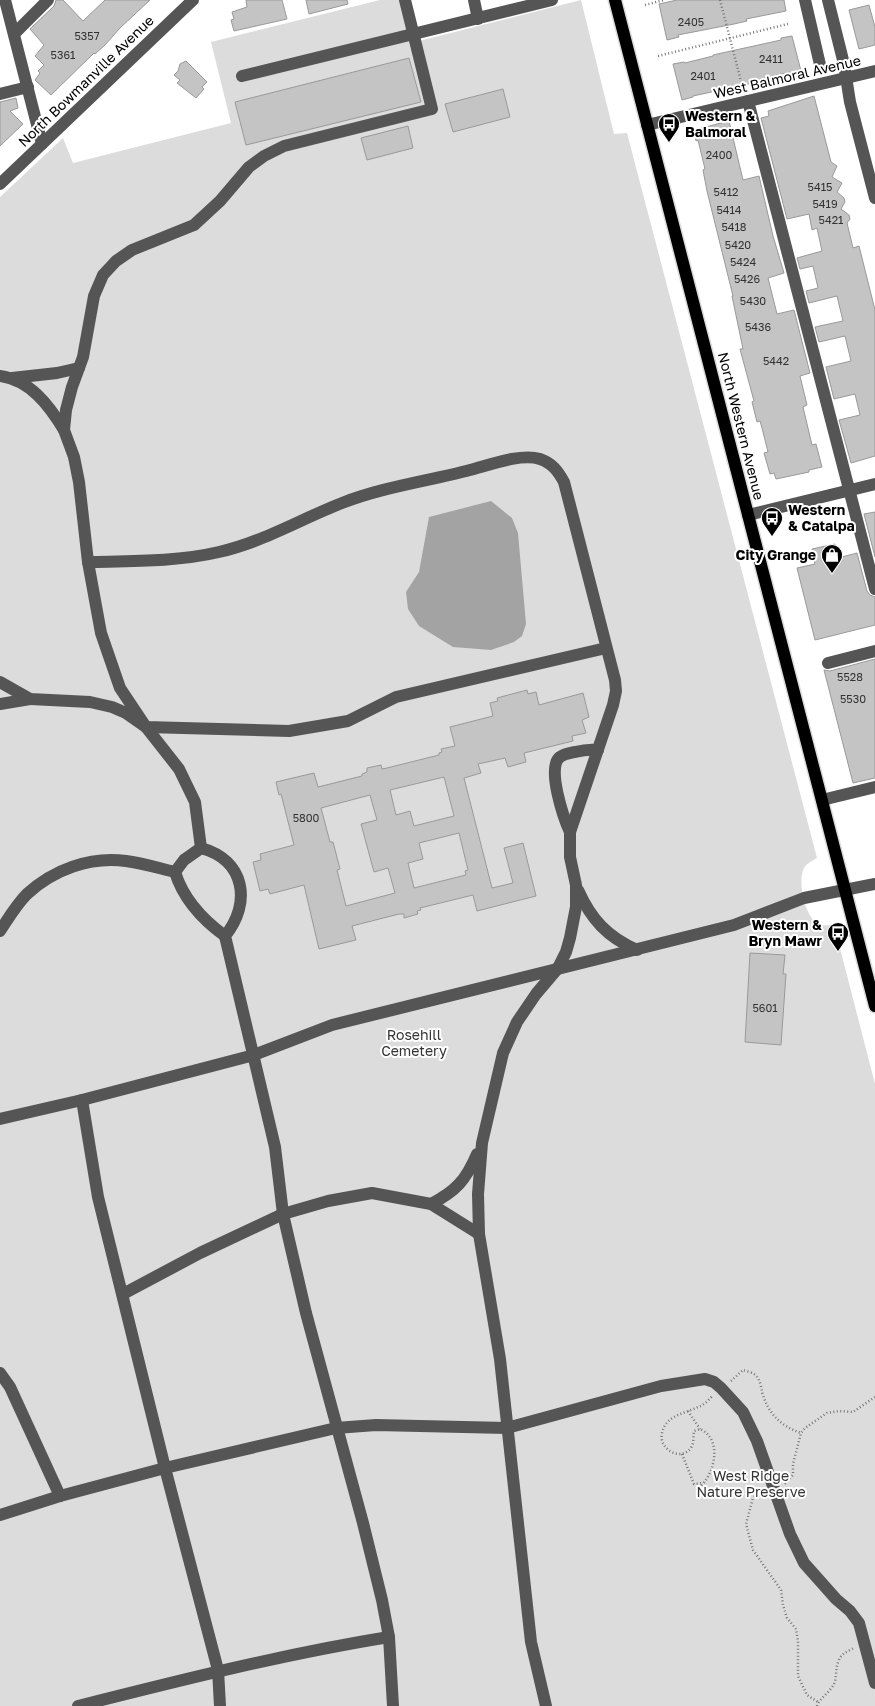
<svg xmlns="http://www.w3.org/2000/svg" width="875" height="1706" font-family="'Golos Text',sans-serif">
	<style>
		.green { fill: #dcdcdc }
		.water { fill: #a3a3a3 }
		.building { fill: #c4c4c4; stroke: #999; fill-rule: evenodd }
		.lines { fill: none; stroke-linecap: round; stroke-linejoin: round }
		.major-casing { stroke: #dbdbdb; stroke-width: 15 }
		.path { stroke: #777; stroke-width: 2.5; stroke-dasharray: 1 2.5; stroke-linecap: butt }
		.minor { stroke: #555; stroke-width: 12 }
		.major { stroke: #000; stroke-width: 12 }
		.labels { text-anchor: middle; stroke-width: 4; stroke-linejoin: round; paint-order: stroke }
		.number-label { font-size: 11px; fill: #313131 }
		.street-label { font-size: 14px; fill: #000; stroke: #fff }
		.poi-label { font-size: 14px; font-weight: bold; fill: #000; stroke: #fff; text-anchor: start }
		.park-label { font-size: 14px; fill: #333; stroke: #fff }
	</style>
	<rect width="100%" height="100%" fill="#fff"/>
	<path class="green" d="M380 0H400L411 43 581 0 614 134 627 133 817 858C812 861 807 863 804 868 797 881 805 917 818 924 823 926 828 925 834 925L875 1084V1706H0V197L63 138 73 163 231 123 211 42Z"/>
	<path class="water" d="M491 501 512 518 518 533 526 624 522 636 514 642 491 650 453 647 419 626 408 609 406 592 419 572 429 517Z"/>
	<g class="building">
		<path d="M56 0H63L83 21 105 0H150L120 28 105 45 95 54 94 53 51 95 35 80 40 73 38 71 44 65 35 56 44 45 30 29 54 6Z"/>
		<path d="M246 0H282L287 19 234 31 231 20 234 19 232 12 247 7Z"/>
		<path d="M306 0H347L348 4 309 14Z"/>
		<path d="M677 0H784L786 11 746 19 747 21 734 24 678 35 679 37 667 40 659 4Z"/>
		<path d="M869 5 875 27V45L859 49 849 10Z"/>
		<path d="M792 36 801 71 790 74V72L761 79 762 81 693 96V97L682 100 673 64 684 62 685 63 713 56V55L781 40V38Z"/>
		<path d="M409 58 421 102 246 145 235 102Z"/>
		<path d="M186 61 207 82 202 87 204 89 196 98 177 83 180 80 174 75 178 71 180 64Z"/>
		<path d="M503 89 510 117 453 132 445 104Z"/>
		<path d="M814 96 831 162 837 166 832 177 842 183 837 192 844 198 845 202 841 209 849 215 850 219 847 223 853 248 859 246 875 310V456L851 463 839 420 860 415 855 394 834 399 826 367 851 361 845 336 819 342 815 327 843 321 837 296 809 303 806 291 818 288 813 266 800 269 797 258 822 251 817 228 812 230 809 214 787 219 761 118 769 116 768 111Z"/>
		<path d="M16 98 18 108 10 111 23 124 0 146V102Z"/>
		<path d="M729 121 743 180 759 176 773 236 784 273 768 278 777 314 794 310 810 373 800 376 807 405 803 407 812 445 816 444 822 467 809 470V472L776 479 774 473 770 474 764 453 768 452 762 428 760 421 757 422 752 402 754 401 740 349H743L732 296H733L707 191 703 170 705 169 698 140 696 141 694 130Z"/>
		<path d="M408 126 413 148 367 160 361 138Z"/>
		<path d="M875 512V557L864 514Z"/>
		<path d="M835 544 838 558 857 553 867 591 870 595 875 597V625L815 640 797 568 815 564 812 549Z"/>
		<path d="M875 659V778L853 783 824 670 830 671Z"/>
		<path d="M527 690 528 694 536 692 539 705 583 693 589 717 582 720 586 733 572 736 573 741 524 753 526 762 508 767 505 758 478 764 481 773 464 778 492 888 513 883 504 848 523 843 536 896 477 911 473 895 420 908 421 910 417 911 418 914 404 918V914H399L352 926 356 940 319 949 304 885 270 894 268 889 260 891 253 862 261 860 260 854 294 845 281 794 279 795 276 782 314 773 318 787 362 776V774L367 772V768L381 765 382 769 387 768 439 755V753L442 752 441 749 455 746 450 727 493 716 490 703 498 701 497 698ZM444 777 454 816 414 826 410 811 396 815 390 790ZM370 795 377 820 361 824 374 872 388 868 395 893 346 906 337 870 340 869 333 842H330L321 808ZM459 833 468 870 465 871 466 875 414 888 408 863 423 859 419 843Z"/>
		<path d="M750 953 785 955 783 974H786L781 1045 745 1042Z"/>
	</g>
	<g class="lines">
		<g class="major-casing">
			<path id="major" d="M615 0 875 1006"/>
		</g>
		<g class="path">
			<path d="M720 0 743 89"/>
			<path d="M645 5 664 0"/>
			<path d="M658 56 788 24"/>
			<path d="M731 1381 743 1370C746 1371 751 1372 754 1374 760 1378 761 1386 762 1392 768 1413 780 1426 801 1433"/>
			<path d="M688 1411 700 1429"/>
			<path d="M682 1454 694 1484 703 1483"/>
			<path d="M785 1484 793 1475V1464L801 1433 805 1428 827 1413 839 1411 853 1412 875 1397"/>
			<path d="M699 1488C715 1474 723 1439 700 1429L694 1431C693 1436 694 1442 692 1446 683 1463 658 1450 662 1433 666 1415 684 1414 698 1407 704 1405 709 1400 713 1395"/>
			<path d="M763 1490 758 1493 753 1498 746 1524 753 1550 781 1590 783 1605 787 1618 796 1629 798 1641V1676L807 1695 818 1702"/>
			<path d="M817 1706C819 1699 830 1692 834 1684 837 1677 835 1668 839 1660 841 1654 848 1651 854 1648"/>
		</g>
		<g class="minor">
			<path d="M5 0 42 144"/>
			<path d="M474 0 478 19"/>
			<path d="M805 0 821 69"/>
			<path d="M828 0 844 64 850 102 875 198"/>
			<path d="M14 34 48 0"/>
			<path d="M242 76 552 0"/>
			<path d="M0 94 28 87"/>
			<path d="M748 101 875 589"/>
			<path d="M647 125 875 71"/>
			<path d="M0 184 193 0"/>
			<path d="M0 376C30 380 49 405 64 430"/>
			<path d="M12 378 57 373 79 368"/>
			<path d="M748 515 875 484"/>
			<path d="M88 562C132 561 176 562 219 552 263 542 301 519 342 503 383 487 428 481 470 470 489 465 521 453 540 459 552 463 558 471 564 482L615 680 616 691 613 705 570 832V857L576 885V907L570 938 566 952 558 968 536 994 517 1022 503 1053 482 1143 478 1194 479 1234 500 1359 531 1642 546 1706"/>
			<path d="M828 663 875 651"/>
			<path d="M0 682 30 699 90 702 112 707 126 713 146 727 289 731 348 721 396 697 606 648"/>
			<path d="M0 704 30 699"/>
			<path d="M822 800 875 787"/>
			<path d="M570 832C564 819 546 767 560 757 564 754 570 753 575 752 583 750 590 749 598 750"/>
			<path d="M175 872 184 860 201 848"/>
			<path d="M578 890C591 919 607 937 637 950"/>
			<path d="M0 931C8 919 16 905 27 894 53 870 90 856 126 861 142 863 158 868 175 872 183 898 203 920 225 936"/>
			<path d="M82 1100 98 1197 165 1468 218 1670 220 1706"/>
			<path d="M0 1119 82 1100 254 1055 332 1025 734 925 804 898 875 884"/>
			<path d="M431 1204C456 1191 466 1180 477 1154"/>
			<path d="M123 1294 200 1253 283 1214 328 1201 372 1193 431 1204 479 1234"/>
			<path d="M0 1373 10 1387 60 1496"/>
			<path d="M0 1515 60 1496 165 1468 336 1428 376 1425 507 1428 661 1386 705 1379 714 1382 721 1388 743 1412 757 1441 790 1534 804 1563 836 1599 850 1611 859 1623 875 1683"/>
			<path d="M78 1706C181 1680 284 1654 389 1637"/>
			<path d="M393 1706 389 1637 382 1600 363 1523 306 1313 283 1214 275 1147 225 936C252 903 245 860 201 848L195 802 179 769 146 727 120 688 101 633 88 562 79 482 74 457 64 430 66 410 72 387 83 357 94 296 103 275 116 261 132 250 194 225 220 201 249 167 264 156 284 146 432 109 405 0"/>
		</g>
		<use href="#major" class="major"/>
	</g>
	<defs>
		<g id="bus-pin" transform="scale(1.125)"><path d="M0 17L-7.5 6A9.5 9.5 0 1 1 7.5 6Z" fill="#000" stroke="#fff"/><path d="M-5-6H5V4H4V6H2V4H-2V6H-4V4H-5ZM-3.5-4V0h7V-4ZM-3.5 1.2v1.5H-2V1.2ZM2 1.2v1.5H3.5V1.2Z" fill="#fff"/></g>
		<g id="shop-pin" transform="scale(1.125)"><path d="M0 17L-7.5 6A9.5 9.5 0 1 1 7.5 6Z" fill="#000" stroke="#fff"/><path d="M-5-2.5h2.3a2.7 3.5 0 0 1 5.4 0H5L5.5 6h-11ZM-1.5-2.5h3a1.5 2.3 0 0 0-3 0Z" fill="#fff"/></g>
	</defs>
	<g fill-rule="evenodd">
		<use href="#bus-pin" x="669" y="124"/>
		<use href="#bus-pin" x="772" y="518"/>
		<use href="#shop-pin" x="832" y="555"/>
		<use href="#bus-pin" x="838" y="933"/>
	</g>
	<g class="labels">
		<g class="number-label">
			<text x="691" y="26">2405</text>
			<text x="87" y="40">5357</text>
			<text x="63" y="59">5361</text>
			<text x="771" y="63">2411</text>
			<text x="703" y="80">2401</text>
			<text x="719" y="159">2400</text>
			<text x="820" y="191">5415</text>
			<text x="726" y="196">5412</text>
			<text x="825" y="208">5419</text>
			<text x="729" y="214">5414</text>
			<text x="831" y="224">5421</text>
			<text x="734" y="231">5418</text>
			<text x="738" y="249">5420</text>
			<text x="743" y="266">5424</text>
			<text x="747" y="283">5426</text>
			<text x="753" y="305">5430</text>
			<text x="758" y="331">5436</text>
			<text x="776" y="365">5442</text>
			<text x="850" y="681">5528</text>
			<text x="853" y="703">5530</text>
			<text x="306" y="822">5800</text>
			<text x="765" y="1012">5601</text>
		</g>
		<g class="street-label">
			<text transform="translate(787 77) rotate(-13)" y="5">West Balmoral Avenue</text>
			<text transform="translate(86 81) rotate(-44)" y="5">North Bowmanville Avenue</text>
			<text transform="translate(741 426) rotate(76)" y="5">North Western Avenue</text>
		</g>
		<g class="poi-label">
			<text x="685" y="121">Western &amp;<tspan x="685" dy="16">Balmoral</tspan></text>
			<text x="788" y="515">Western<tspan x="788" dy="16">&amp; Catalpa</tspan></text>
			<text x="816" y="560" text-anchor="end">City Grange</text>
			<text x="822" y="930" text-anchor="end">Western &amp;<tspan x="822" dy="16">Bryn Mawr</tspan></text>
		</g>
		<g class="park-label">
			<text x="414" y="1040">Rosehill<tspan x="414" dy="16">Cemetery</tspan></text>
			<text x="751" y="1481">West Ridge<tspan x="751" dy="16">Nature Preserve</tspan></text>
		</g>
	</g>
</svg>
